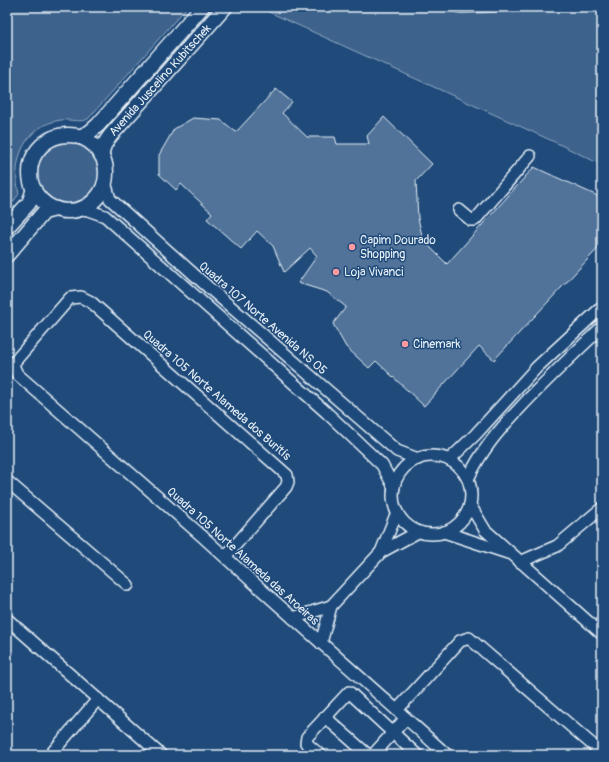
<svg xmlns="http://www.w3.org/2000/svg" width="609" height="762" font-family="Pangolin,sans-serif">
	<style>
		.green { fill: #3c628c; stroke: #92aac2 }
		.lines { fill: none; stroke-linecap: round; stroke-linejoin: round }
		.stream { stroke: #9ab0c7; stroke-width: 2.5 }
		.building { fill: #517399; stroke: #e8f1f8 }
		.minor-casing { stroke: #e8f1f8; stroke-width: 14 }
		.major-casing { stroke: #e8f1f8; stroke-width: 17 }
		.minor { stroke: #1f4a7a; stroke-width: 11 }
		.major { stroke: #1f4a7a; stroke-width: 14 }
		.poi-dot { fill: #ff9aa2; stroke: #1f4a7a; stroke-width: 1.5 }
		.labels { text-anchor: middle; stroke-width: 3; stroke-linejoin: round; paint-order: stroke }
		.street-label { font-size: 12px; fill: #e8f1f8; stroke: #1f4a7a }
		.poi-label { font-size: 12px; fill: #e8f1f8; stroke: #1f4a7a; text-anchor: start }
	</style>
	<rect width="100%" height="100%" fill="#1f4a7a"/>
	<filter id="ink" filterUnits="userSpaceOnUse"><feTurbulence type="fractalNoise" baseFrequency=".025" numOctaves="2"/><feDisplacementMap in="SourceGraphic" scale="8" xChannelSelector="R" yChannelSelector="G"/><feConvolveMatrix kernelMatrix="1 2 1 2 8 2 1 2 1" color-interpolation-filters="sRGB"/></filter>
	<g filter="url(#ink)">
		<g class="green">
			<path d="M7 7H187L88 119C82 123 69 119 61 120 24 125 11 162 19 194L7 210Z"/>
			<path d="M258 7H602V165L559 144Z"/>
			<circle cx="68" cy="172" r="33"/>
		</g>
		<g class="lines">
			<path class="stream" d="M424 7 462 13 591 7"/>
		</g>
		<path class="building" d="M276 89 292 102 282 113 307 137H335L337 144H369L367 136 384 117 432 164 416 181 418 218 423 240 447 264 534 167 602 198V244L494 360 479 346 424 406 376 361 369 368 346 347 333 324 346 307 327 292 298 283 317 256 310 248 284 272 273 246 257 231 241 249 207 219 212 213 181 184 176 190 159 174V155L174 129 193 118 221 120 236 132Z"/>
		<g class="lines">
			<g class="minor-casing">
				<g id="minor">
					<path d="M105 182 110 199 208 287 397 451 418 459"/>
					<path d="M82 208 105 216 326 412 382 465 394 487"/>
					<path d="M459 210 471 220H475L530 156"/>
					<circle cx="432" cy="495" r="39"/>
					<path d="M449 460 475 435 537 367 602 307"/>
					<path d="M468 479C481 451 498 431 519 409 545 381 574 354 602 327"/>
					<path d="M7 481 128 585"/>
					<path d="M470 505 485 530 602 634"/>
					<path d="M444 532 508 553"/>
					<path d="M381 552 397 512"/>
					<path d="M225 557 286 487 288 482 287 475 91 302 81 297 70 298 16 360 13 365 17 374 202 536C283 610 366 682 447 755"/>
					<path d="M520 562 557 546 602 508"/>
					<path d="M293 618 331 606"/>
					<path d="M7 619 161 755"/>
					<path d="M321 643 331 606 381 552 418 532"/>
					<path d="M397 710 460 641 469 638 602 753"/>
					<path d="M325 717 368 755"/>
					<path d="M50 755 98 699"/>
					<path d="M320 755 306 743 307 737 349 692 417 755"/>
					<path d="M373 755 406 718"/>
				</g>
			</g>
			<g class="major-casing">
				<g id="major">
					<circle cx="68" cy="173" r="38"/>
					<path d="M79 137 90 132 98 125 202 7"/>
					<path d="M101 155 104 145 110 136 225 7"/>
					<path d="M7 227 29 203 34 189"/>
					<path d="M7 255 44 212 56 209"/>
				</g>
			</g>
			<use href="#minor" class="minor"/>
			<use href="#major" class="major"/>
		</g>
	</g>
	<g class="poi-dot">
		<circle cx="352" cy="247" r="4"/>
		<circle cx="336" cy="272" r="4"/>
		<circle cx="405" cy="344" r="4"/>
	</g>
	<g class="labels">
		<g class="street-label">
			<text transform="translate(160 80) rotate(-48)" y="4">Avenida Juscelino Kubitschek</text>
			<text transform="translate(263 318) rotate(41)" y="4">Quadra 107 Norte Avenida NS 05</text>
			<text transform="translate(217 395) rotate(41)" y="4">Quadra 105 Norte Alameda dos Buritís</text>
			<text transform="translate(243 556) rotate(42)" y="4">Quadra 105 Norte Alameda das Aroeiras</text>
		</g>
		<g class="poi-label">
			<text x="360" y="244">Capim Dourado<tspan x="360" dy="14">Shopping</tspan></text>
			<text x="344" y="276">Loja Vivanci</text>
			<text x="413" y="348">Cinemark</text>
		</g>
	</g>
	<rect width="609" height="762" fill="none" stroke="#1f4a7a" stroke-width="24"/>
	<rect x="12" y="12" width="585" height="738" fill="none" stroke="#e8f1f8" stroke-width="1.5" filter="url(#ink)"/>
</svg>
